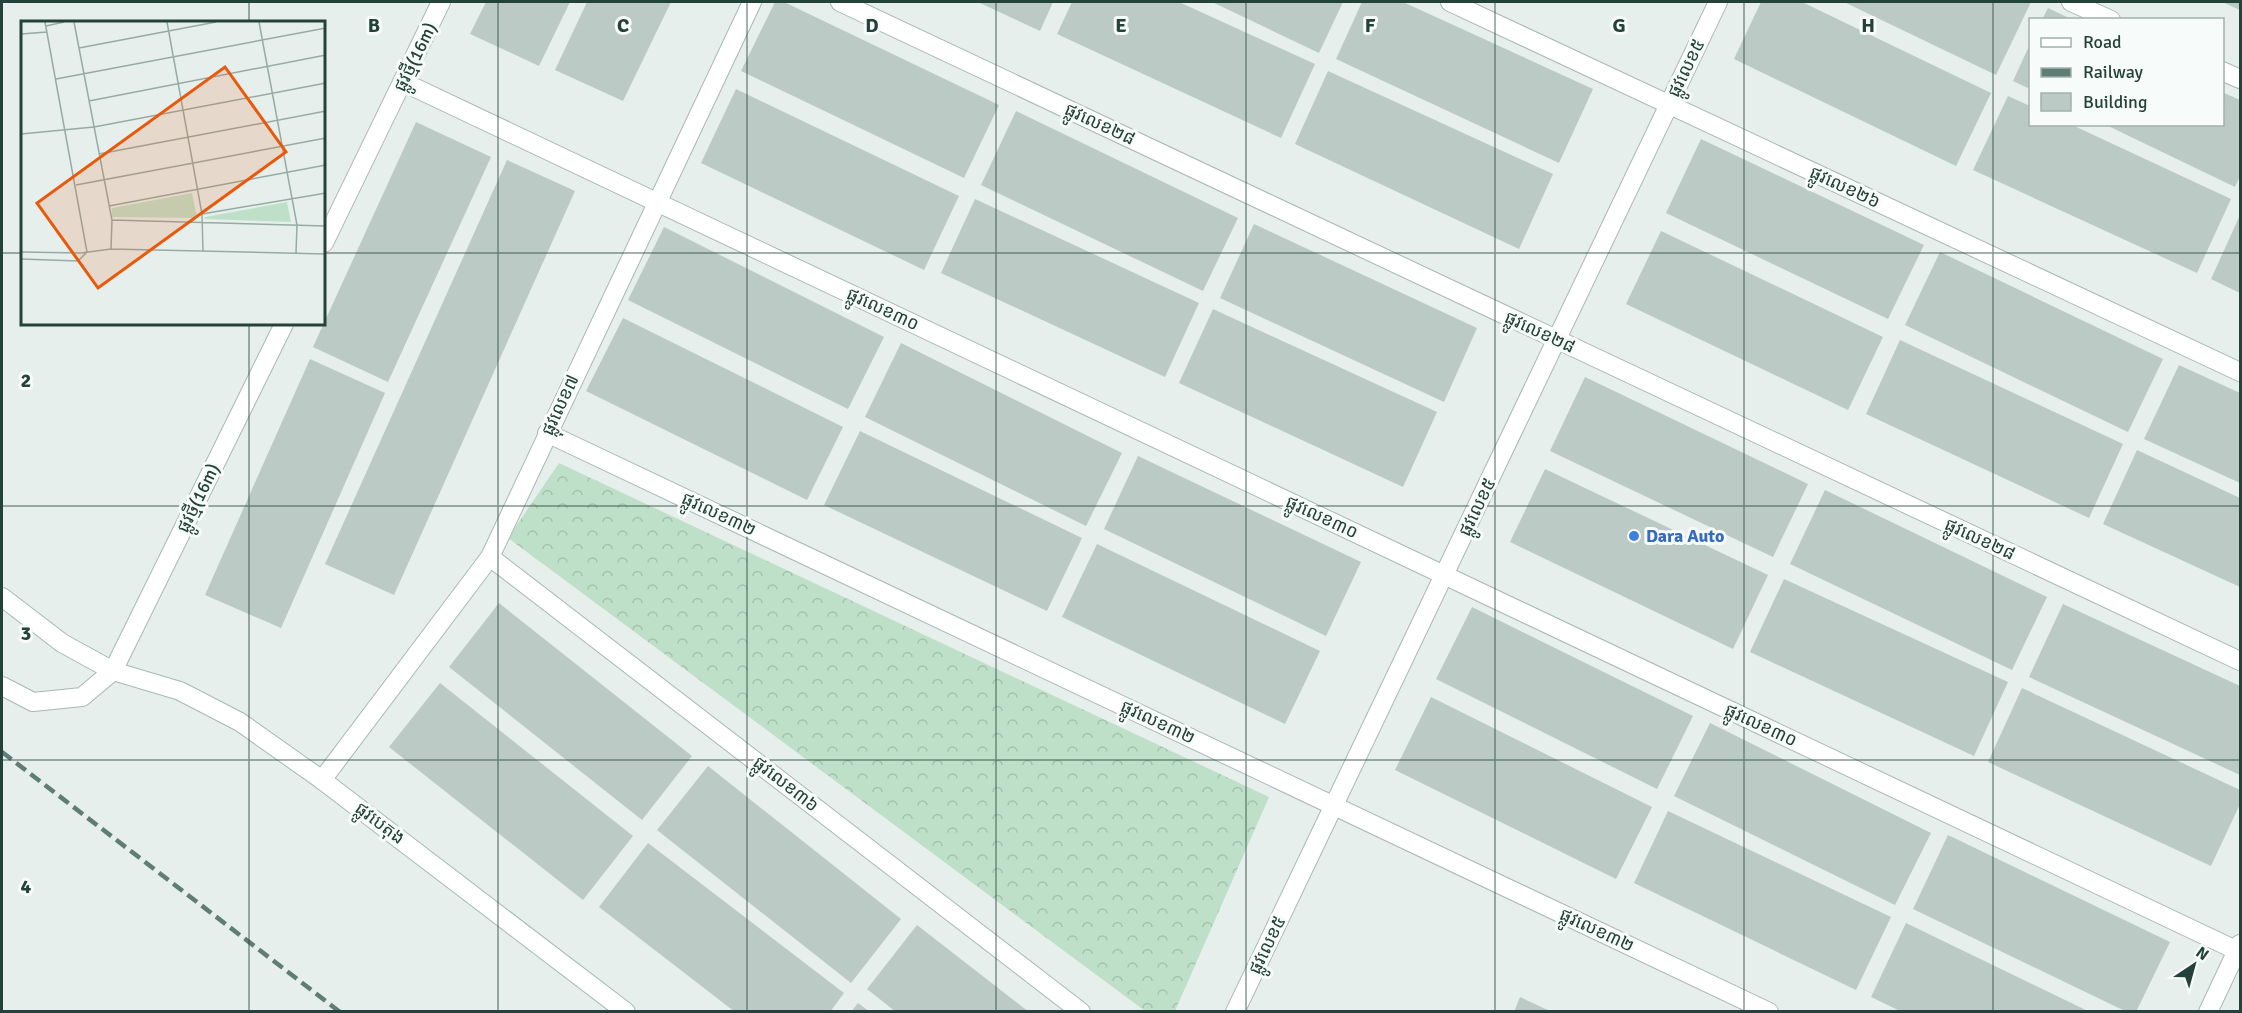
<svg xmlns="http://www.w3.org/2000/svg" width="2242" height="1013" font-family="Signika,'Noto Sans Khmer',sans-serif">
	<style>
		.forest { fill: url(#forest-crowns) }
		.building { fill: #bbcac4 }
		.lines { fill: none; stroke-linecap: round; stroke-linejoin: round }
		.minor-casing { stroke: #a8b8b2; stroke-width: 20 }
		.tertiary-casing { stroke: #a8b8b2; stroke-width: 20 }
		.secondary-casing { stroke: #a4bbb3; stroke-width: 20 }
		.minor { stroke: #fff; stroke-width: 18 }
		.tertiary { stroke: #fff; stroke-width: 18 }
		.secondary { stroke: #fff; stroke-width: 18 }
		.rail { stroke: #5f7d75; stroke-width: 4.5; stroke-dasharray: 12 6; stroke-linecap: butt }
		.grid { fill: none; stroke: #24423a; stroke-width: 1.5; stroke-opacity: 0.55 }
		.shop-dot { fill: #3f7fe0; stroke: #f7fbf9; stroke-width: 2 }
		.labels { text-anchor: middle; stroke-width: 6; stroke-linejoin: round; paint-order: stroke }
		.street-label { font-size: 18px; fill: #24423a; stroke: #f7fbf9 }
		.shop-label { font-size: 18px; font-weight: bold; fill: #366cbe; stroke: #f7fbf9; text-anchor: start }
		.inset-road { fill: none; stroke: #98aaa4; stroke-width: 1.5 }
		.view { fill: #e8590c; fill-opacity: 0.15; stroke: #e8590c; stroke-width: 3 }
		.inset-edge { fill: none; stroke: #24423a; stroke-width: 3 }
		.grid-label { font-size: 20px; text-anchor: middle; font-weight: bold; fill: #24423a; stroke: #f7fbf9; stroke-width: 6; stroke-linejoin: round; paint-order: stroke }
	</style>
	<defs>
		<pattern id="forest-crowns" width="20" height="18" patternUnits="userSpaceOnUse" patternTransform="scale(1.5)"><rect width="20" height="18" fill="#bfe0c8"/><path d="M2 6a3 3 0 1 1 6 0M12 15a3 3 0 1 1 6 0" fill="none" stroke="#a4c1ad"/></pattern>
	</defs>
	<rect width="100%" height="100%" fill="#e6efeb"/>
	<path class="forest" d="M559 463 1269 797 1175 1011H1145L508 538Z"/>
	<g class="building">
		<path d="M486 2H570L539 66 470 34Z"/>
		<path d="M587 2H671L623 101 555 70Z"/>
		<path d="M775 2H784L999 105 964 178 741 71Z"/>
		<path d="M978 2H1053L1040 31Z"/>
		<path d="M1072 2H1179L1315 64 1281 138 1057 34Z"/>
		<path d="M1212 2H1343L1319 53Z"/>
		<path d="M1362 2H1403L1593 89 1559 163 1336 59Z"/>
		<path d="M1761 2H1802L1991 93 1956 166 1734 59Z"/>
		<path d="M1844 2H2031L1996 75Z"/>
		<path d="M2222 2H2240V10Z"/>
		<path d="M2048 8 2073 20H2042Z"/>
		<path d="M2030 44V89L2013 81Z"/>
		<path d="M1328 71 1553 174 1519 249 1295 144Z"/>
		<path d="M736 89 959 196 924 270 701 163Z"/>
		<path d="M2222 92 2240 100V176L2235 187 2104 124H2222Z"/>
		<path d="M2008 96 2030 106V124H2070L2231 199 2197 273 1973 170Z"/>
		<path d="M1016 111 1238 218 1203 291 981 185Z"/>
		<path d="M416 122 491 157 388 382 313 347Z"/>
		<path d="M1701 139 1924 245 1888 319 1666 213Z"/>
		<path d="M507 160 575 191 394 595 325 564Z"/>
		<path d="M975 199 1199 303 1165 377 941 273Z"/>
		<path d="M2240 215V293L2211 279Z"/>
		<path d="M1254 224 1477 328 1444 402 1220 298Z"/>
		<path d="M664 227 884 337 848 409 628 300Z"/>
		<path d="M1661 231 1883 337 1848 410 1626 304Z"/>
		<path d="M1940 252 2163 359 2128 432 1905 325Z"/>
		<path d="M1213 309 1437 412 1403 487 1179 383Z"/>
		<path d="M623 318 843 427 807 500 586 391Z"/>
		<path d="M1900 340 2123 444 2089 518 1866 414Z"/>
		<path d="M901 343 1122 453 1086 526 865 417Z"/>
		<path d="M310 359 385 393 281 628 205 595Z"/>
		<path d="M2179 365 2240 393V483L2144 439Z"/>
		<path d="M1585 377 1808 484 1773 557 1550 451Z"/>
		<path d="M860 431 1082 538 1047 611 824 505Z"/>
		<path d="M2137 450 2240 498V587L2103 524Z"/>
		<path d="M1138 456 1361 562 1326 636 1104 529Z"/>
		<path d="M1545 469 1768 575 1733 649 1510 542Z"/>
		<path d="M1825 490 2047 597 2012 670 1790 564Z"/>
		<path d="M1097 544 1320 651 1285 724 1062 617Z"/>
		<path d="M1784 579 2008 682 1974 756 1750 652Z"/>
		<path d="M499 603 692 756 642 820 449 667Z"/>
		<path d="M2063 604 2240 686V775L2029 677Z"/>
		<path d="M1472 607 1693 716 1657 789 1436 679Z"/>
		<path d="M440 683 633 836 583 900 389 747Z"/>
		<path d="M2022 688 2240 790V804L2211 866 1988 762Z"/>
		<path d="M1431 697 1652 807 1616 879 1395 770Z"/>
		<path d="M1710 723 1931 833 1895 905 1674 796Z"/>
		<path d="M708 766 901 919 851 983 657 830Z"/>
		<path d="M1668 811 1891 917 1856 990 1634 883Z"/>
		<path d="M1948 835 2170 942 2136 1012H2127L1913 909Z"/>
		<path d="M648 843 844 993 830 1012H735L599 907Z"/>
		<path d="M1906 923 2090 1012H1902L1871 997Z"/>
		<path d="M917 925 1029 1012H896L867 989Z"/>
		<path d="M1520 997 1552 1012H1514Z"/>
		<path d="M858 1003 870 1012H851Z"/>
	</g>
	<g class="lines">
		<g class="minor-casing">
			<g id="minor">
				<path d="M840 2 2240 661"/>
				<path d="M1450 2 2240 372"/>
				<path d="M2071 2 2111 20"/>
				<path d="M2222 71 2240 79"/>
				<path d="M403 82 2240 952"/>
				<path d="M547 433 1769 1012"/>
				<path d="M490 557 1081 1012"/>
				<path d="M322 780 490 557 752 2"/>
				<path d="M1235 1012 1718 2"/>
				<path d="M2208 1012 2240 944"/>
			</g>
		</g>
		<g class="tertiary-casing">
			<g id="tertiary">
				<path d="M324 243 441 2"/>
				<path d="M2 686 33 702 82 697 113 671 284 324"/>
			</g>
		</g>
		<g class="secondary-casing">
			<path id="secondary" d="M2 597 62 643 113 671 180 691 240 722 322 780 626 1012"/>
		</g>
		<use href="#minor" class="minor"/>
		<use href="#tertiary" class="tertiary"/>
		<use href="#secondary" class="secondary"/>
		<path class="rail" d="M2 752 340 1012"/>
	</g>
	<path class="grid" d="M249 2V22M498 2V1012M747 2V1012M996 2V1012M1246 2V1012M1495 2V1012M1744 2V1012M1993 2V1012M2 253H22M324 253H2240M249 324V1012M2 506H2240M2 760H2240"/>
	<circle class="shop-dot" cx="1634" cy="536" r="6"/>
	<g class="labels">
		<g class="street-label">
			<text transform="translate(415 57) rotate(-64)" y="6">ផ្លូវថ្មី(16m)</text>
			<text transform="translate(1686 68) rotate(-64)" y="6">ផ្លូវលេខ៥</text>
			<text transform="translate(1100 124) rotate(25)" y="6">ផ្លូវលេខ២៨</text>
			<text transform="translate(1845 187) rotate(25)" y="6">ផ្លូវលេខ២៦</text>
			<text transform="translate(883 309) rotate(25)" y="6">ផ្លូវលេខ៣០</text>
			<text transform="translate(1540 332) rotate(25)" y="6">ផ្លូវលេខ២៨</text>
			<text transform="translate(560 405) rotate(-65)" y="6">ផ្លុវលេខ៧</text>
			<text transform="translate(198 498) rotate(-64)" y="6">ផ្លូវថ្មី(16m)</text>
			<text transform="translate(1477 507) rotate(-64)" y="6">ផ្លូវលេខ៥</text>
			<text transform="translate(719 514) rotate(25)" y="6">ផ្លូវលេខ៣២</text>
			<text transform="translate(1322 517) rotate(25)" y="6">ផ្លូវលេខ៣០</text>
			<text transform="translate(1980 539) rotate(25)" y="6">ផ្លូវលេខ២៨</text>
			<text transform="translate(1158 722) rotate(25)" y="6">ផ្លូវលេខ៣២</text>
			<text transform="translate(1761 725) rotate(25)" y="6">ផ្លូវលេខ៣០</text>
			<text transform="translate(786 784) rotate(38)" y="6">ផ្លូវលេខ៣៦</text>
			<text transform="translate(380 823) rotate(37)" y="6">ផ្លូវបេតុង</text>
			<text transform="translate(1597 930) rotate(25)" y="6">ផ្លូវលេខ៣២</text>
			<text transform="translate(1267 945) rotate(-64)" y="6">ផ្លូវលេខ៥</text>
		</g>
		<g class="shop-label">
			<text x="1646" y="542">Dara Auto</text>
		</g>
	</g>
	<g transform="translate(21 21)">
		<rect width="304" height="304" fill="#e6efeb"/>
		<path d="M171 172 176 197 91 196V187ZM266 181 270 201 184 198V196Z" fill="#bfe0c8"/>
		<path class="inset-road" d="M53 1 91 199 90 228M146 1 181 193 182 230M238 1 276 204 275 232M25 5 43 1M0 13 26 11M58 27 195 1M35 58 305 7M68 80 305 34M0 113 73 106 305 62M78 133 305 90M55 164 305 117M88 185 305 144M181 193 305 172M91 199 305 205M0 231 60 232 90 228 305 233M0 238 57 240 66 231 24 1"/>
		<path class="view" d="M204 46 265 131 77 267 16 182Z"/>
		<rect width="304" height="304" class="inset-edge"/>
	</g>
	<g class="grid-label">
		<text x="374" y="32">B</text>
		<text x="623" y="32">C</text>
		<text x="872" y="32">D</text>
		<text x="1121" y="32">E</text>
		<text x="1370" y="32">F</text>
		<text x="1619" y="32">G</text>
		<text x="1868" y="32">H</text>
		<text x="26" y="387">2</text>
		<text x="26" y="640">3</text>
		<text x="26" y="893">4</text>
	</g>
	<rect width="2242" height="1013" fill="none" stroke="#24423a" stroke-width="6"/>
	<rect x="2029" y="18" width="195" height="108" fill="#f7fbf9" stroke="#a3b1ad" stroke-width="1.5"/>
	<rect x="2041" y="38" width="30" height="9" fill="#ffffff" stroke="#a3b1ad" stroke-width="1.5"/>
	<text x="2083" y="48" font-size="18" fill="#24423a">Road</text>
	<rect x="2041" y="68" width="30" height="9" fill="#5f7d75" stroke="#a3b1ad" stroke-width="1.5"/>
	<text x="2083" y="78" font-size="18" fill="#24423a">Railway</text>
	<rect x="2041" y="93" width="30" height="18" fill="#bbcac4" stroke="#a3b1ad" stroke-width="1.5"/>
	<text x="2083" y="108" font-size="18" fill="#24423a">Building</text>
	<g transform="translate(2194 965) rotate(36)" stroke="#f7fbf9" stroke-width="4.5" paint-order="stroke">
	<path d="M0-4.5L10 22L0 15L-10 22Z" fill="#24423a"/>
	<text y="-9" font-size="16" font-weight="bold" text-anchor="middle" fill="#24423a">N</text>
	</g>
</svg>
